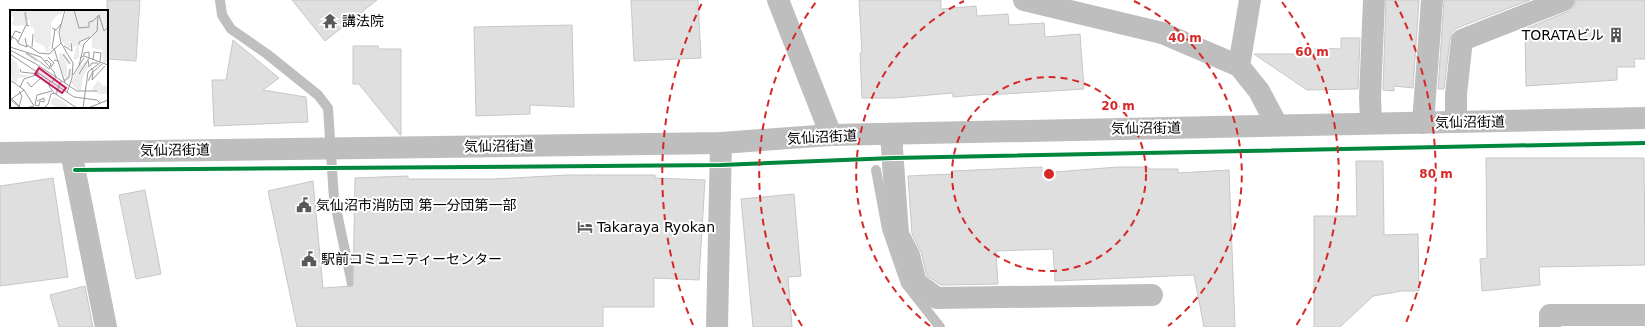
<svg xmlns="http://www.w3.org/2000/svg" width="1645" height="327" font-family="'DejaVu Sans','Noto Sans JP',sans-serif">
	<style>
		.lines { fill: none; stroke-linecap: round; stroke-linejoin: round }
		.stream { stroke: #bfbfbf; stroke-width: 10 }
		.building { fill: #dfdfdf; stroke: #c7c7c7 }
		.minor { stroke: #bebebe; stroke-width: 22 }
		.cycleway-casing { stroke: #fff; stroke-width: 6 }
		.cycleway { stroke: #00873e; stroke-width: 4 }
		.ring { fill: none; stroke: #d62828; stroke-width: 2; stroke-dasharray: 7 5 }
		.labels { text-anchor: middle; stroke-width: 4; stroke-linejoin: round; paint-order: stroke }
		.poi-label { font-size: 14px; fill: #000; stroke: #fff; text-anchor: start }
		.street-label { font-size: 14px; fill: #000; stroke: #fff }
		.inset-river { fill: none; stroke: #bfbfbf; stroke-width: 2 }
		.inset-road { fill: none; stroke: #999; stroke-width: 1 }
		.view { fill: #c2185b; fill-opacity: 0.15; stroke: #c2185b; stroke-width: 2 }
		.inset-edge { fill: none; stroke: #000; stroke-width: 2 }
		.centre { fill: #d62828; stroke: #fff; stroke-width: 2 }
		.ring-label { font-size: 12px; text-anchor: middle; font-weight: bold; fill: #d62828; stroke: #fff; stroke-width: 4; stroke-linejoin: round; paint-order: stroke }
	</style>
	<rect width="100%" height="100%" fill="#fff"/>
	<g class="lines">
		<g class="stream">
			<path d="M220 0 222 15 231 29 267 54 318 95 328 108 334 199 355 298"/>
			<path d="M876 170 887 229 906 284 940 327"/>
		</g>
	</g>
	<g class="building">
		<path d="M107 0H140L136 61 107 59Z"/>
		<path d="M292 0H377L325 41Z"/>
		<path d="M631 0H698L701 58 634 61Z"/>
		<path d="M859 0H941V9L976 6 977 16 1008 14 1009 25 1044 23 1045 37 1080 34 1084 89 988 95V94L953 97V93L895 98H862L860 53H862Z"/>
		<path d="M1386 0H1419L1413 88 1394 86V91L1383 90Z"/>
		<path d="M1444 0H1530L1457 28 1452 32 1450 39 1444 89H1438Z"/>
		<path d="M1576 0H1645V59H1634L1635 67H1617V80L1526 86 1525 29 1569 11 1574 7Z"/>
		<path d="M572 25 574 107 530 105V114L476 116 474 27Z"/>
		<path d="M1341 38H1360L1358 89 1307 90 1254 54H1315V48L1341 49Z"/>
		<path d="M233 40 279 78 263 90 306 97 308 122 214 126 212 80H226Z"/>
		<path d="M353 46H378L379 49H401V135H400L359 84H353Z"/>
		<path d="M1486 158H1644L1645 265 1539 267 1540 285 1482 291 1480 259 1487 258Z"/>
		<path d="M1356 161H1383L1384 235 1418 234 1419 291H1402L1373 296 1340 327H1314V216H1357Z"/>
		<path d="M1042 167V173L1118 167H1148V169H1178V173L1229 170 1235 327H1204L1194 275 1055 281 1053 249 996 251 998 284 941 285 927 276 921 252 912 234 908 176 952 174V171Z"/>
		<path d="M567 175H655V178L705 180 699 280 654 278V307H603V327H297L268 191 313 181 323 288 353 286 355 178 408 176V179H494Z"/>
		<path d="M53 178 68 277 0 286V186Z"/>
		<path d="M145 190 161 274 136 279 119 195Z"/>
		<path d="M794 194 801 276 788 277 792 327H753L741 199Z"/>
		<path d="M85 286 93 327H59L50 295Z"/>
	</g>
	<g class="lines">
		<g class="minor">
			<path d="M778 0 831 135"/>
			<path d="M1024 0 1162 33 1239 66 1259 91 1277 125"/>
			<path d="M1239 66 1250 0"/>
			<path d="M1456 122V94L1462 40 1564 0"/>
			<path d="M1371 123 1370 97 1374 0"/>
			<path d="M1423 123 1432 0"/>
			<path d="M891 134 898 234 909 255 916 283 937 298 1152 295"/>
			<path d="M71 152 106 327"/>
			<path d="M0 153 721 143 831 135 1645 118"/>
			<path d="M717 327 721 143"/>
			<path d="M1550 327V315H1645"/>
		</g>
		<g class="cycleway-casing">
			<path id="cycleway" d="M75 170 721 165 893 158 1645 143"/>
		</g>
		<use href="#cycleway" class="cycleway"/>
	</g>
	<g class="ring">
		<circle cx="1049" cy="174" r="97"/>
		<path d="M930 326A193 193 0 0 1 964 1M1134 1A193 193 0 0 1 1168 326"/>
		<path d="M802 326A290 290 0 0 1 816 2M1282 2A290 290 0 0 1 1296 326"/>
		<path d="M693 325A387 387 0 0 1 703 1M1395 1A387 387 0 0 1 1405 325"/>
	</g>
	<defs>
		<g id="temple-bare" transform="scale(1.2)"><path d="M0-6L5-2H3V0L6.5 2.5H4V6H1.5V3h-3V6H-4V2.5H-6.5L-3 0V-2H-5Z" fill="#595959" stroke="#fff" stroke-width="2.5" paint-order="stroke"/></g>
		<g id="building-bare" transform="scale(1.2)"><path d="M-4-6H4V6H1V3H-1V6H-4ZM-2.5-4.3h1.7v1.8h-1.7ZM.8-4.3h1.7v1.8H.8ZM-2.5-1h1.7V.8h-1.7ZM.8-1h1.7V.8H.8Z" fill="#595959" stroke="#fff" stroke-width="2.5" paint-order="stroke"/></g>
		<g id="civic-bare" transform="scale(1.2)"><path d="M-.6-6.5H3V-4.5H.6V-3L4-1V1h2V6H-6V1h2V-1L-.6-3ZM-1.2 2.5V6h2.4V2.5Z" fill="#595959" stroke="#fff" stroke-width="2.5" paint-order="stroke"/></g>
		<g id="hotel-bare" transform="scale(1.2)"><path d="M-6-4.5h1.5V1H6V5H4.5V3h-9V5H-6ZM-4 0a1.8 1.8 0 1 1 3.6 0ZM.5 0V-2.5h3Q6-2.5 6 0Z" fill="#595959" stroke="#fff" stroke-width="2.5" paint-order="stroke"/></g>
	</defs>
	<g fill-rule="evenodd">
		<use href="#temple-bare" x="330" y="21"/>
		<use href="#building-bare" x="1616" y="35"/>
		<use href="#civic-bare" x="304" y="205"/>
		<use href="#hotel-bare" x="585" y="227"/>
		<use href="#civic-bare" x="309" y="259"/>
	</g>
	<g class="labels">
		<g class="poi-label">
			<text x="342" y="26">講法院</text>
			<text x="1604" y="40" text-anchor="end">TORATAビル</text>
			<text x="316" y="210">気仙沼市消防団 第一分団第一部</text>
			<text x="597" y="232">Takaraya Ryokan</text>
			<text x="321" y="264">駅前コミュニティーセンター</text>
		</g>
		<g class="street-label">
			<text transform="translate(1470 122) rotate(-1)" y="5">気仙沼街道</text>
			<text transform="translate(1146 128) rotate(-1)" y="5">気仙沼街道</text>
			<text transform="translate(822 137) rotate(-3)" y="5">気仙沼街道</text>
			<text transform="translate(499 146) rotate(-1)" y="5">気仙沼街道</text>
			<text transform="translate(175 150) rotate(-1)" y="5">気仙沼街道</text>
		</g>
	</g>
	<g transform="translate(10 10)">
		<rect width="98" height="98" fill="#fff"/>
		<path d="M1 0H98V52L93 54 92 40 82 38V25L69 32V47L66 50 63 49 67 35 63 38 61 32 58 31 61 37 59 38 51 30 50 19 56 1 46 6 41 13V35L38 38 42 40 36 42 34 36 24 31V18L20 17V10H18L15 15 4 16 2 14 4 7 0 6ZM50 41 57 54V68L54 66 49 52ZM0 47 7 53 10 64 22 66 8 68 6 74 4 72 0 66ZM77 50 78 58 73 67 71 80H67L61 73 68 58ZM88 70 93 76H98V84H89L82 79ZM45 87 53 91 59 98H48L41 94V90Z" fill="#ececec"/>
		<path class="inset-river" d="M15 2 17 15M16 43 28 51M53 44 60 54M54 71 59 67 60 59M46 84 51 71"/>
		<path class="inset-road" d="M64 0 69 18 79 17V12L83 11 89 5 94 21 98 17M42 18 46 20 51 14M0 26 6 29 9 34 17 37 15 28M0 32 5 21 11 23M8 32 16 15 19 16M51 33 49 22 55 0M17 35 29 43 39 44 51 33 63 53 62 68 57 83M69 35V32L80 27M54 36 62 41 61 33M0 37 31 47 44 62 46 67 42 72M22 37 23 24M44 38 48 51M42 39 45 19M0 40 24 53M0 44 64 87 87 90 90 93M74 46V43L79 42V49M38 47 44 53 41 57M70 48 74 46 98 55M78 49 79 57 82 53H88M44 50 48 51 55 73M83 50 84 42 91 43 90 51M29 51 39 59 41 54 37 50 35 51M23 52 67 81H87M69 56 74 34 87 21 88 6M10 59 11 62 29 64M69 64 78 50M63 65 74 48M0 70 14 80 0 90M82 70 95 56M82 70 83 62 92 54M40 71 39 76 44 83 67 98M78 71 83 61 81 58M17 72 21 77 32 67M10 77 14 69 26 65M14 80 24 96 16 98M1 88 11 98M0 89 9 97 12 86 9 81M27 91 34 88V92L30 91 29 96 25 95 27 85 42 81M35 97 38 94 41 84 44 83M73 98 78 62 91 52M78 98 98 90"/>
		<path class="view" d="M29 58 56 78 52 83 25 64Z"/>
		<rect width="98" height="98" class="inset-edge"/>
	</g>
	<circle cx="1049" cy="174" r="6" class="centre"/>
	<g class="ring-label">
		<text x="1185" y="42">40 m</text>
		<text x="1312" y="56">60 m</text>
		<text x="1118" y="110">20 m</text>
		<text x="1436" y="178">80 m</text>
	</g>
</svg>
